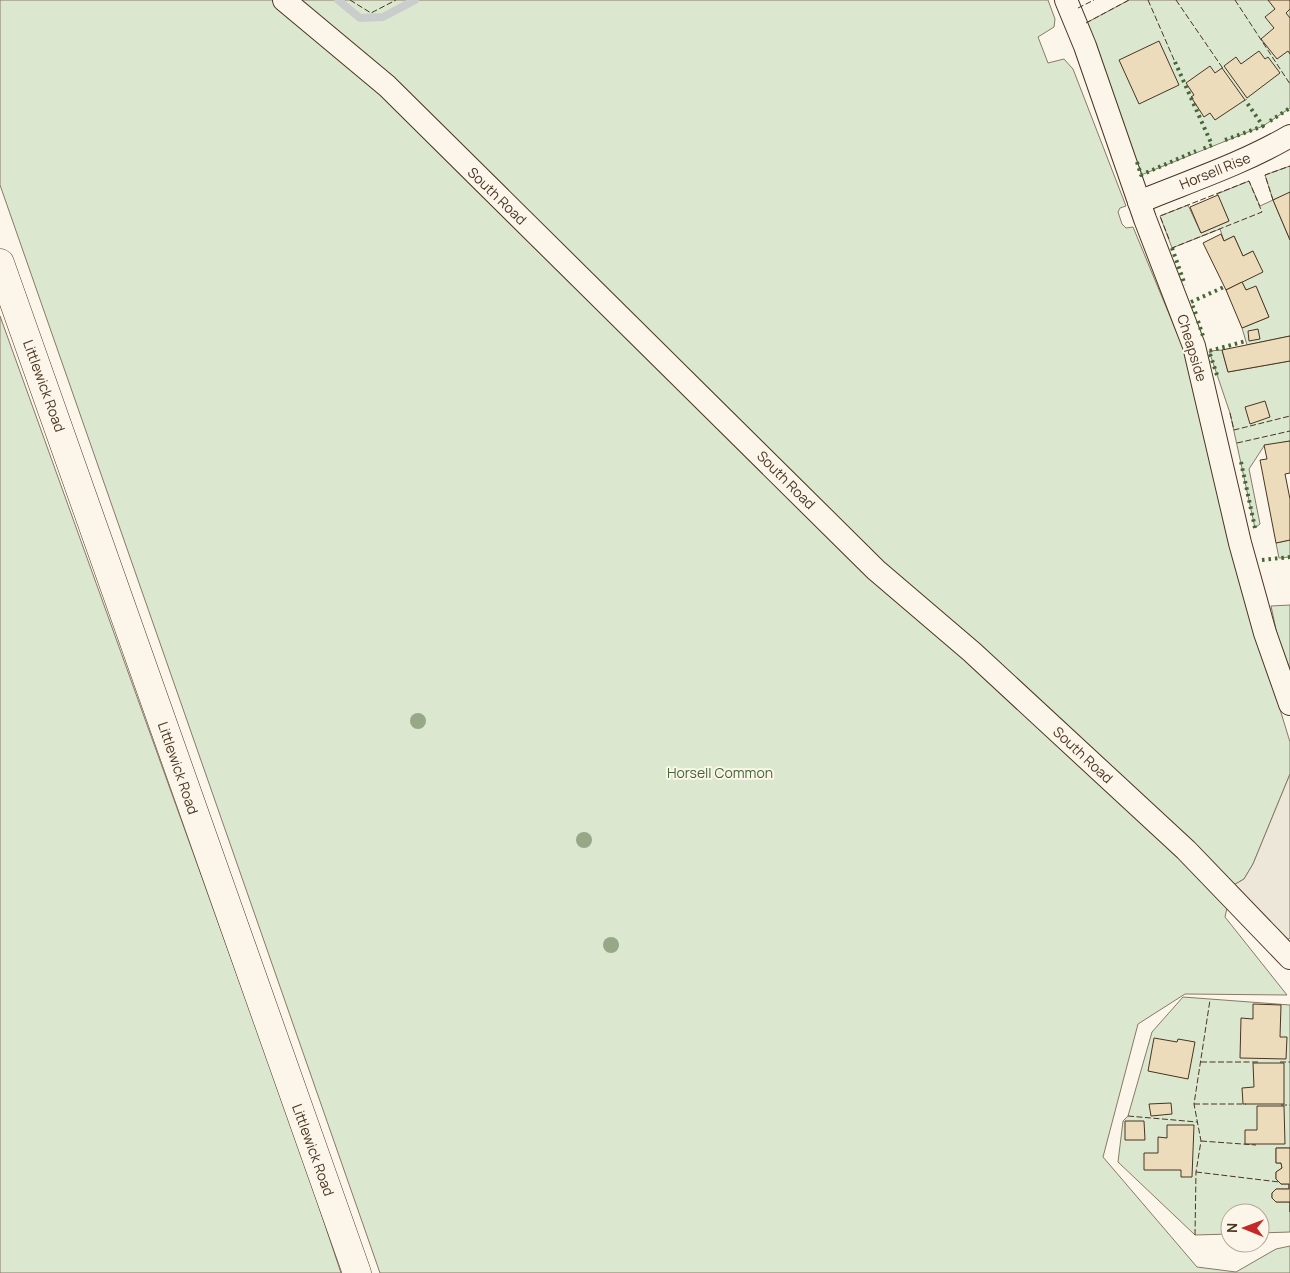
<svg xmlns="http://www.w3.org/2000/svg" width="1290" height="1273" font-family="Manrope,sans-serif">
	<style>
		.green { fill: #dce7d0; stroke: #887966 }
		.parking { fill: #ede7d9; stroke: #887966 }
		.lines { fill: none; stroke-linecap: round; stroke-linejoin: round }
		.stream { stroke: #c9cecd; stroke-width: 8 }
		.building { fill: #ecdcbc; stroke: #4a3520 }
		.street-casing { stroke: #4a3520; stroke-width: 24 }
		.secondary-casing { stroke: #4a3520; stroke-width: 29 }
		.street { stroke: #fbf6e9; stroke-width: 22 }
		.secondary { stroke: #fbf6e9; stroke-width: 28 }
		.hedge { stroke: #436837; stroke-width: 4; stroke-dasharray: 2.5 4; stroke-linecap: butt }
		.fence { stroke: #4a3520; stroke-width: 1; stroke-dasharray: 6 2.5; stroke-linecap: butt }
		.tree { fill: #96a887 }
		.labels { text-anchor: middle; stroke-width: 4; stroke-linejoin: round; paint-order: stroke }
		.street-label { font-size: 14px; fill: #4a3520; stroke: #fbf6e9 }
		.park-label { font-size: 14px; fill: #436837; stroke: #fbf6e9 }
	</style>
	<rect width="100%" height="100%" fill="#fbf6e9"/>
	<g class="green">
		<path d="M0 0H1048L1055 19 1054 27 1038 37 1048 63 1064 59 1073 69 1126 206 1120 208 1118 212 1122 224 1126 228 1133 227 1184 350 1242 585 1290 742V774L1253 864 1244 879 1232 886 1225 917 1287 995 1185 994 1138 1024 1103 1157 1197 1267 1236 1272 1276 1249 1290 1246V1273H380L0 185Z"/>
		<path d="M1129 0H1290V108L1263 126 1141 175 1086 23Z"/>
		<path d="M1290 166V193L1273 200 1290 240V336L1247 345 1242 328 1269 317 1256 287 1246 290 1242 282 1253 251 1243 256 1234 236 1224 241 1220 229 1172 248 1160 216 1188 205 1201 233 1229 221 1217 194 1249 181 1260 206 1273 200 1265 175Z"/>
		<path d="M0 316 300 1150 341 1273H0Z"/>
		<path d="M1222 350 1228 372 1290 361V441L1264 446 1249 469 1260 524 1255 528 1230 413 1209 351Z"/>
		<path d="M1290 540V557L1279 558 1276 543Z"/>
		<path d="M1290 605V678L1282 658 1271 606Z"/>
		<path d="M1183 997 1290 1005V1148H1276V1163H1281L1282 1168 1276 1172V1179L1281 1184H1289V1189H1276L1272 1193V1198L1276 1202H1290V1232L1260 1233V1213H1230V1234L1195 1235 1118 1162 1123 1121 1128 1116 1152 1032Z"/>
	</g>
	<path class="parking" d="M1290 774V938L1279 946 1232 886 1244 879 1253 864Z"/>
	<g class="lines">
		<path class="stream" d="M338 0 360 18 383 17 415 0"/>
	</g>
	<g class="building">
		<path d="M1268 0H1290V9L1286 13 1290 18V54L1288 51 1277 59 1261 39 1274 28 1265 17 1275 9Z"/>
		<path d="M1159 41 1179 85 1139 104 1119 60Z"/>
		<path d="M1259 51 1265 59 1268 57 1280 73 1247 98 1224 66 1236 57 1241 64Z"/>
		<path d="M1210 66 1215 73 1222 68 1245 100 1215 120 1210 113 1204 117 1191 97 1194 95 1186 83Z"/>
		<path d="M1290 192V240L1273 200Z"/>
		<path d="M1218 195 1229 221 1201 233 1190 207Z"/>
		<path d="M1221 234 1224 241 1234 236 1243 256 1253 251 1263 272 1226 290 1203 243Z"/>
		<path d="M1242 282 1246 290 1256 286 1269 317 1242 328 1226 290Z"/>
		<path d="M1258 329 1260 339 1249 341 1248 331Z"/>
		<path d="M1290 336V361L1228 372 1222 350Z"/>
		<path d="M1265 401 1270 417 1250 424 1245 407Z"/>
		<path d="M1290 441V473L1285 474 1290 499V540L1276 543 1260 460 1267 459 1264 445Z"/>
		<path d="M1253 1004 1281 1005 1280 1037H1287L1286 1059 1240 1058 1241 1018 1253 1019Z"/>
		<path d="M1154 1038 1177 1042 1178 1039 1195 1042 1188 1079 1148 1071Z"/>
		<path d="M1253 1063H1284V1104H1243L1242 1088 1254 1087Z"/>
		<path d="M1171 1103 1172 1114 1151 1116 1149 1104Z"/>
		<path d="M1257 1106H1284L1285 1144H1245V1130H1257Z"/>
		<path d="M1125 1121H1144L1145 1140H1125Z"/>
		<path d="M1167 1125H1194L1192 1177H1181V1170H1144V1153H1158V1137L1167 1138Z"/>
		<path d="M1276 1148H1290V1212V1202H1276L1272 1198V1193L1276 1189H1289V1184H1281L1276 1179V1172L1282 1168 1281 1163H1276Z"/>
	</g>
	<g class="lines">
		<g class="street-casing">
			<g id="street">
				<path d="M284 0 387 86 876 570 972 652 1186 850 1290 958"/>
				<path d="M1066 0 1085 46 1145 219 1194 346 1240 543 1265 633 1290 704"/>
				<path d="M1139 202C1190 181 1242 164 1290 136"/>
			</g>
		</g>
		<g class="secondary-casing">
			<path id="secondary" d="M0 263 357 1273"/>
		</g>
		<use href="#street" class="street"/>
		<use href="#secondary" class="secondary"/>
		<g class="hedge">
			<path d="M1175 62 1212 145 1200 150"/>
			<path d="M1270 121 1290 108"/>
			<path d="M1225 140 1263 126 1245 100"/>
			<path d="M1137 162 1141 175 1196 151"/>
			<path d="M1172 248 1185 285"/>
			<path d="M1196 314 1191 302 1224 287"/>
			<path d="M1198 321 1203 336"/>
			<path d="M1217 375 1209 351 1246 341"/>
			<path d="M1241 462 1255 528"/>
			<path d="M1262 560 1290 557"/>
		</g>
		<g class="fence">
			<path d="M350 0 371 13 396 0"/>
			<path d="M1148 0 1175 62"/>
			<path d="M1176 0 1224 70"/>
			<path d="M1235 0 1290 84"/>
			<path d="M1078 8 1094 0"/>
			<path d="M1086 23 1129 0"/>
			<path d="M1273 200 1265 175 1290 166"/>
			<path d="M1169 239 1160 216 1249 181 1262 212 1172 248"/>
			<path d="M1230 413 1234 430 1290 416"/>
			<path d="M1237 443 1290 431"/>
			<path d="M1201 1062H1258"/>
			<path d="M1280 1062H1290"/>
			<path d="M1194 1104H1246"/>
			<path d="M1281 1105H1290"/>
			<path d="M1128 1116 1197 1122"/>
			<path d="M1201 1141 1256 1145"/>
			<path d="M1196 1172 1279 1182"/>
			<path d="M1195 1235 1196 1172 1201 1141 1194 1104 1210 1000"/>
		</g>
	</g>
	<g class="tree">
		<circle cx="418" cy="721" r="8"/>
		<circle cx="584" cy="840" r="8"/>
		<circle cx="611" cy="945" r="8"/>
	</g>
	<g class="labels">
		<g class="street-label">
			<text transform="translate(1215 171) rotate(-22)" y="5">Horsell Rise</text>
			<text transform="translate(497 196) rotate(44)" y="5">South Road</text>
			<text transform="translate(1192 348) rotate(73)" y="5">Cheapside</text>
			<text transform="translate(44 386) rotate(70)" y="5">Littlewick Road</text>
			<text transform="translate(786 480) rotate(45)" y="5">South Road</text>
			<text transform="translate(1083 755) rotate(43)" y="5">South Road</text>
			<text transform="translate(178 768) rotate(71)" y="5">Littlewick Road</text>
			<text transform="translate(313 1150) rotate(70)" y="5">Littlewick Road</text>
		</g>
		<g class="park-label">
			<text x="720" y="778">Horsell Common</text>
		</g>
	</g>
	<g transform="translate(1245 1228) rotate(271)"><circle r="24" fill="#fbf6e9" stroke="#b4a999"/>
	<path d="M0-4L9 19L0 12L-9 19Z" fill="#c62828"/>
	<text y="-8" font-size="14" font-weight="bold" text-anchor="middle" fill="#4a3520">N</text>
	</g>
</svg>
